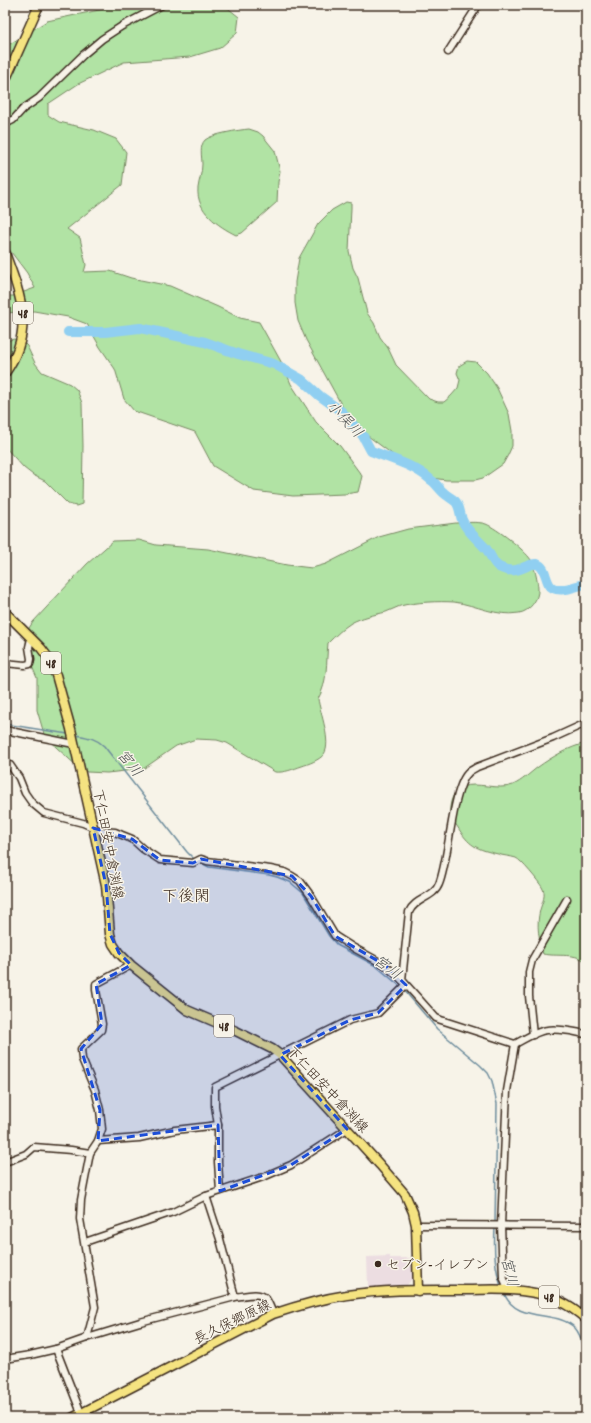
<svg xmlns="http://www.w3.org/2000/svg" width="591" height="1423" font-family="Dekko,'Klee One',sans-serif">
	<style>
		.built { fill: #ecdde1 }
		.green { fill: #b1e3a4; stroke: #768661 }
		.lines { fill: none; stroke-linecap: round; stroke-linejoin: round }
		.stream { stroke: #6e8d9d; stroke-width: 1.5 }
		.river { stroke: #90cff1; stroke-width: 10 }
		.minor-casing { stroke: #3b2a1e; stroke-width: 9 }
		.major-casing { stroke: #3b2a1e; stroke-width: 11 }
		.minor { stroke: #f7f3e8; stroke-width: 6 }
		.major { stroke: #f5e381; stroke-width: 8 }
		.marked { fill: #1d4ed8; fill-opacity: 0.2; stroke: #1d4ed8; stroke-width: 3; stroke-dasharray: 8 5; stroke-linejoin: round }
		.poi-dot { fill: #3b2a1e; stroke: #f7f3e8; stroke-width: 1.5 }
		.labels { text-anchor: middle; stroke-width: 3; stroke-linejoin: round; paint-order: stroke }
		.shield { fill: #f7f3e8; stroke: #73665b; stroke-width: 1 }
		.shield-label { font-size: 13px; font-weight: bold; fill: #3b2a1e }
		.street-label { font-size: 14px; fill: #3b2a1e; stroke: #f7f3e8 }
		.poi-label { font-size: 14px; fill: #3b2a1e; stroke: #f7f3e8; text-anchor: start }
		.water-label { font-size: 15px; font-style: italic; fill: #505353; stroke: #f7f3e8 }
		.quarter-label { font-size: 16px; fill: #3b2a1e; stroke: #f7f3e8 }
	</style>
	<rect width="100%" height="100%" fill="#f7f3e8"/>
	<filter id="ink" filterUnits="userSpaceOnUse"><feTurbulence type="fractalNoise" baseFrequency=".025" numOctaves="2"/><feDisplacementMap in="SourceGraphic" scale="8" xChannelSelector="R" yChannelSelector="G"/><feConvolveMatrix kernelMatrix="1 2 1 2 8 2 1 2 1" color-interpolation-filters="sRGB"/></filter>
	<g filter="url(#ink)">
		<path class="built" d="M390 1256V1258H412V1279L407 1285 368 1288 367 1257Z"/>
		<g class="green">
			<path d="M123 5H224L239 17 237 33 220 48 190 57 124 62 78 84 48 104V115L59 122 94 130 116 139 126 152 122 185 67 229 80 238 86 265 84 272 110 271 131 278 170 286 218 307 240 318 259 322 284 367 291 384 316 422 340 446 362 476 358 492 345 494 293 496 254 491 213 466 195 432 134 411 124 399 115 369 100 347 87 324 68 317 34 311 5 313V296H13L35 288 27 273 5 244V47L47 21Z"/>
			<path d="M249 129 258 132 263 136 275 151 280 171 278 182 277 202 242 233 236 235C218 226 196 211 198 188 199 180 202 173 202 164 202 157 199 146 205 140 212 134 239 130 249 129Z"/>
			<path d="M346 202 351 203V208L349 251 353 268 358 278 367 313 374 323 380 337 388 348 396 365 429 399 438 402H444L451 396 458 388 460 380 457 373 459 366 467 361 476 362 487 373 497 388 509 414 512 431V446L508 455 503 464 483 478 475 480H446L432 478 418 471 396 457 360 430 342 406 306 340 298 321 295 303V282L299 258 318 224 332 210Z"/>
			<path d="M14 339 23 342 27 346 35 363 42 372 70 384 77 390 82 403 83 446 82 504 76 506 68 504 45 481 33 475 24 468 5 447V341Z"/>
			<path d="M456 523C465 523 477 521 486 524 496 528 525 550 531 560 534 565 538 582 538 589 539 599 529 612 519 613 496 617 477 605 454 602 439 601 415 602 400 606 395 608 391 610 386 612 374 615 362 617 351 623 343 628 335 636 328 643 326 662 328 682 318 699 320 712 332 743 324 754 320 760 308 764 302 766 293 769 285 773 275 772L227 743 217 740 196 739 176 746 143 769 107 773 87 772 79 768 45 737 37 710V678L28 657 26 645 27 631 33 622 87 564 113 541 139 540 156 545 208 549 287 565 312 568 326 564 379 537 408 529Z"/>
			<path d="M586 743V794L581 806V815L586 827V963C579 952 555 957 543 954 539 940 536 925 540 910 542 902 547 895 542 887 539 882 521 860 516 858 510 856 503 856 498 854 476 849 469 846 457 826 453 820 449 815 450 807 451 799 454 791 462 787 476 781 498 791 513 785 522 781 530 773 538 767 552 757 569 747 586 743Z"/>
		</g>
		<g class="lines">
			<g class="stream">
				<path d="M5 724 68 734"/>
				<path d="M76 735C87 737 96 738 104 746L187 852 194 859"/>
				<path d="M199 862 209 867 269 875 277 877 290 882 303 893 329 936 337 945 376 966 401 987"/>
				<path d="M404 990 437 1029 480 1065 488 1073 492 1081 497 1104 495 1223"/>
				<path d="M495 1227C494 1247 494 1267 501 1286"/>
				<path d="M504 1293C516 1324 557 1309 575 1328 578 1331 582 1340 583 1345 585 1350 583 1350 586 1356"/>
			</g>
			<path class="river" d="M68 332H105L140 328 205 342 238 354 274 364 301 379 320 396 341 411 363 436 371 451C392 459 414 465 431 480 436 483 439 489 444 493 447 496 453 499 456 502 460 507 460 514 462 520 467 532 479 540 487 550 491 555 493 564 499 567 518 577 527 562 537 564 548 568 544 583 553 588 563 593 576 585 586 584"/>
			<g class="minor-casing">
				<g id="minor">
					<path d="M448 52 477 7 476 5"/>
					<path d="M5 124 13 120 23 109 39 98 83 55 102 39 122 26 162 5"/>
					<path d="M5 663 25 665 30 664 31 659 29 647 31 639"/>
					<path d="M5 730 74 744"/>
					<path d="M5 763 10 765 19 778 25 793 32 803 44 813 83 823 101 831 115 832 122 835 132 839 143 849 160 860 193 863 201 859 207 861 270 869 284 872 292 876 300 881 311 896 335 936 354 948 385 965 402 980 436 1018 441 1020 515 1044C525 1039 536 1031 547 1030 560 1028 574 1032 586 1034"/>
					<path d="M402 980 409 912C415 898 434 898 439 884 449 861 452 786 469 772 471 770 474 769 477 767L553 738 586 723"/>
					<path d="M533 1035 529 996V972L532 960 567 899"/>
					<path d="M98 1141 139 1138 175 1130 218 1125"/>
					<path d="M5 1162 26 1154 34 1147 71 1150 90 1153"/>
					<path d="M220 1191 218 1162V1125L215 1106V1087L350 1020 378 1013 406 985"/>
					<path d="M206 1196 220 1239 235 1297"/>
					<path d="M416 1225 586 1226"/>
					<path d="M85 1242 173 1212 206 1196 263 1177 291 1165 347 1129"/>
					<path d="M509 1290 503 1277 501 1225 507 1091 515 1044"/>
					<path d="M87 1338 95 1307 80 1219 81 1200 90 1153 98 1141 102 1129 100 1110 95 1090 82 1059 81 1049 101 1030 102 1024 96 990V984L131 965"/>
					<path d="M56 1349 81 1413"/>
					<path d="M5 1359 30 1355 56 1349 87 1338 140 1322 235 1297C244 1296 260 1291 266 1299 269 1303 271 1309 273 1314"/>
				</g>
			</g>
			<g class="major-casing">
				<g id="major">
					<path d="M5 81 39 5"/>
					<path d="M5 253C21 296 35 331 5 373"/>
					<path d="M5 612 41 648 47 656 56 675 71 729 106 885 110 934 113 944 119 953 131 965 187 1010 236 1031 272 1049 280 1055 380 1165 405 1194 413 1212 416 1225 418 1291"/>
					<path d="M72 1418 273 1314C297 1306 321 1299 347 1295 386 1289 426 1290 465 1290 486 1290 508 1288 529 1292 550 1295 570 1305 586 1319"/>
				</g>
			</g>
			<use href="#minor" class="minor"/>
			<use href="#major" class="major"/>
		</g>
	</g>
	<path class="marked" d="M93 828 132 839 160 860 193 863 201 859 292 876 311 896 335 936 385 965 406 985 378 1013 350 1020 280 1055 347 1129 291 1165 220 1191 218 1125 98 1141 100 1110 81 1049 102 1024 96 984 131 965 119 953 110 934 106 885Z"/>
	<circle class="poi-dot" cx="378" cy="1264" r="4"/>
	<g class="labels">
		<g class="shield">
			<rect x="13" y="302" width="20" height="22" rx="3"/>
			<rect x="41" y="652" width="20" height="22" rx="3"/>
			<rect x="214" y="1015" width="20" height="22" rx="3"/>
			<rect x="539" y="1286" width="20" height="22" rx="3"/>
		</g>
		<g class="shield-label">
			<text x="23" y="318">48</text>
			<text x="51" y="668">48</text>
			<text x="224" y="1031">48</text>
			<text x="549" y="1302">48</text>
		</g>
		<g class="street-label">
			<text transform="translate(109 844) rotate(79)" y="5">下仁田安中倉渕線</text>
			<text transform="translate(328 1089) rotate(47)" y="5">下仁田安中倉渕線</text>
			<text transform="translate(232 1321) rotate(-26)" y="5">長久保郷原線</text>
		</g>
		<g class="poi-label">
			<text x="386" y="1269">セブン-イレブン</text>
		</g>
		<g class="water-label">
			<text transform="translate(345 419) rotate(46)" y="5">小俣川</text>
			<text transform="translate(130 763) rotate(51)" y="5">宮川</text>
			<text transform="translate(388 967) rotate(37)" y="5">宮川</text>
			<text transform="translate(510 1272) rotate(77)" y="5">宮川</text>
		</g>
		<g class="quarter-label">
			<text x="186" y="901">下後閑</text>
		</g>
	</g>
	<rect width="591" height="1423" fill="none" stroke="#f7f3e8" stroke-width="20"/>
	<rect x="10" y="10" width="571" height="1403" fill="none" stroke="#3b2a1e" stroke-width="1.5" filter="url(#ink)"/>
</svg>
